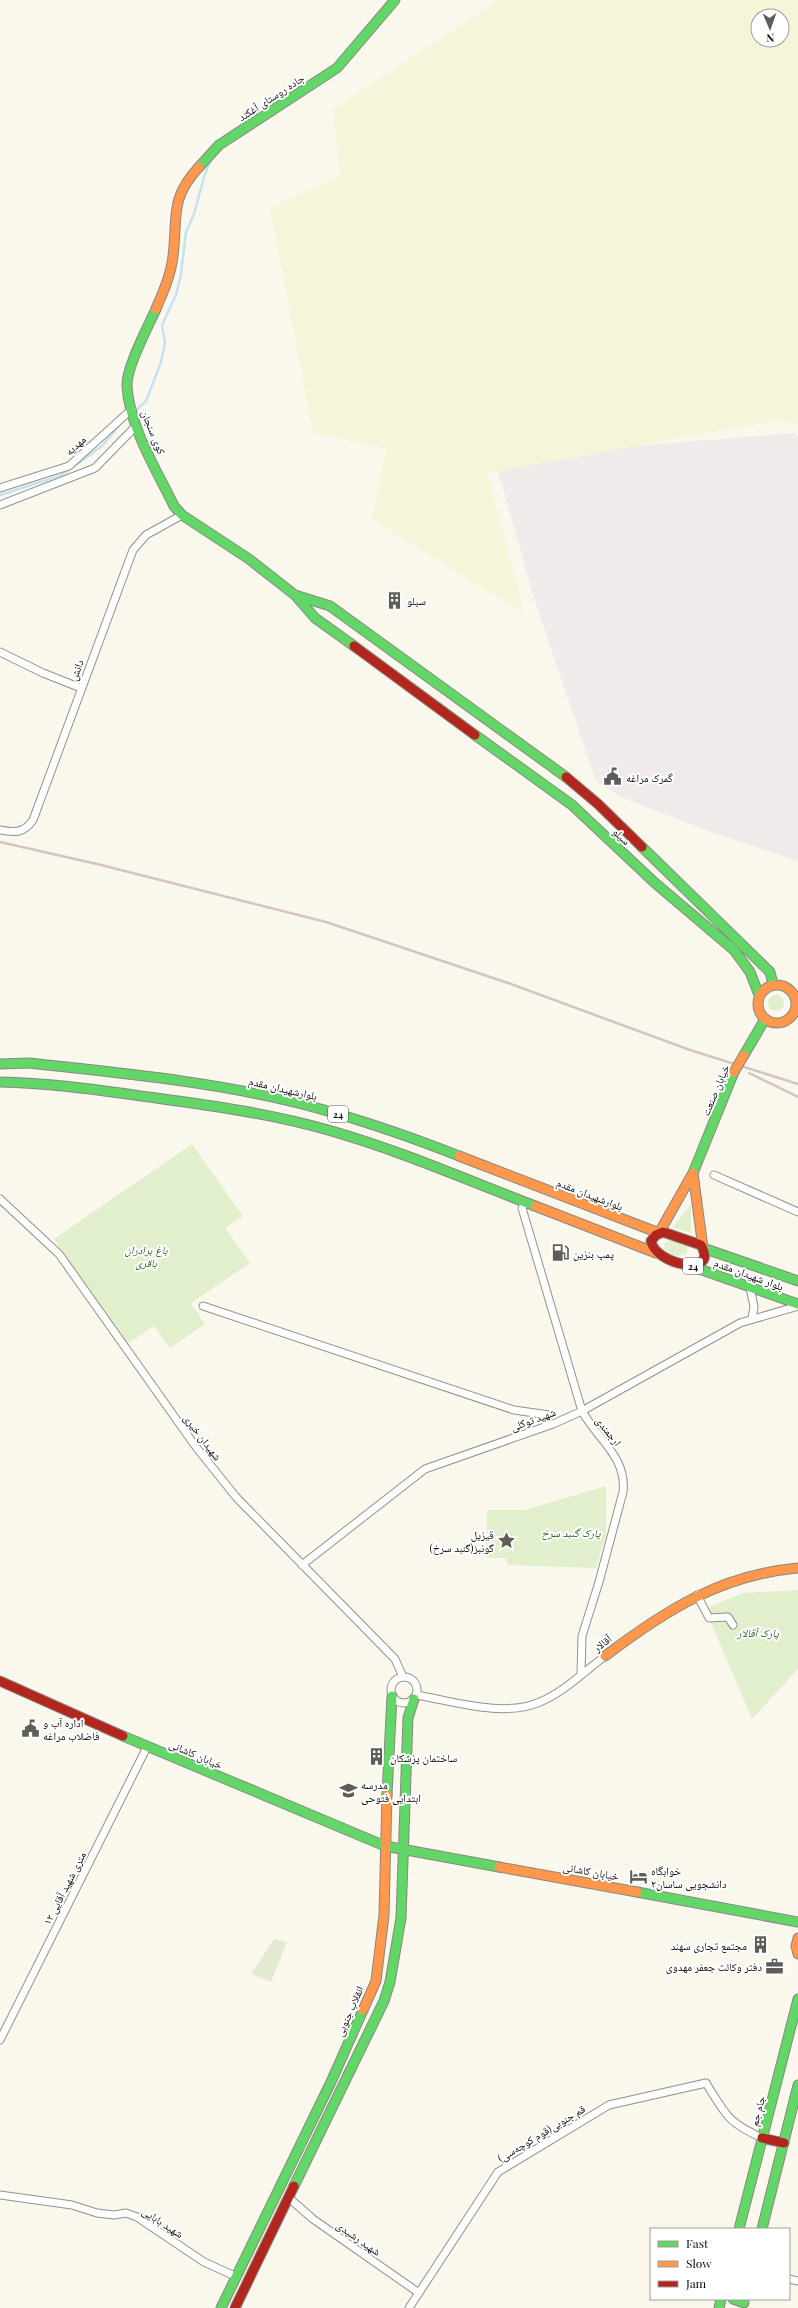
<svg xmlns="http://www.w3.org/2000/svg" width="798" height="2308" viewBox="0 0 798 2308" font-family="'Playfair Display','Noto Naskh Arabic',serif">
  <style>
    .industrial { fill: #f1eaeb }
    .farmland { fill: #f6f4d9; fill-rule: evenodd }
    .green { fill: #e1efcd }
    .cemetery { fill: #e4ead2 }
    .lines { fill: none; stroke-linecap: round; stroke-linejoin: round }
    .stream { stroke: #c5e2f3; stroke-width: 2.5 }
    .street-casing { stroke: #92918c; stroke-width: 9 }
    .fast-casing { stroke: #898883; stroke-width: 11 }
    .slow-casing { stroke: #898883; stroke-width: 11 }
    .jam-casing { stroke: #898883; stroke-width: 11 }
    .street { stroke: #fefefc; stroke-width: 7 }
    .fast { stroke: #63d668; stroke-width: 9 }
    .slow { stroke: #ff974d; stroke-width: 9 }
    .jam { stroke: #b3261e; stroke-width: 9 }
    .rail { stroke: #d5c4c2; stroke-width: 2.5 }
    .slow-bridge-casing { stroke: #898883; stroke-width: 11; stroke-linecap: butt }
    .slow-bridge { stroke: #ff974d; stroke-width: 9 }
    .labels { text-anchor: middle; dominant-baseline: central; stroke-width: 4; stroke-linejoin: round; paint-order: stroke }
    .shield { fill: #fff; stroke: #545454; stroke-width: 1 }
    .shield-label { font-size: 10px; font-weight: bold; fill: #0a0a0a }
    .street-label { font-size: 11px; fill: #0a0a0a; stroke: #fff }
    .poi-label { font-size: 11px; fill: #0a0a0a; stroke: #fff; text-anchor: start }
    .park-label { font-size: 11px; font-style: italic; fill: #28601d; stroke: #fff }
  </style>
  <rect width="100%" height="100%" fill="#faf8ed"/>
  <path class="industrial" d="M795 433 798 437V861L708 831 621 797 596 781 536 605 498 471 583 450Z"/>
  <path class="farmland" d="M499 0H798V424L781 420 488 473 524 614 371 519 387 449 313 433 270 208 340 176 333 109ZM758 16H782V40H758Z"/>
  <path class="green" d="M768 1003a8 8 0 1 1 16 0a8 8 0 1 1-16 0Z
    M192 1144 243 1216 225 1228 250 1263 191 1303 205 1324 170 1348 154 1326 127 1344 54 1239Z
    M691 1204V1233L673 1227Z
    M672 1240 687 1246V1252C681 1259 669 1255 664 1248L665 1243Z
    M606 1486V1535L596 1568 508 1565 506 1558H487V1510H525Z
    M798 1590V1669L752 1719 709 1618 700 1611 742 1593Z"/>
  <path class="cemetery" d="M274 1939 287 1942 271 1982 251 1974Z"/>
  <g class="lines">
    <path class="stream" d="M135 411 146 401 161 362 165 343 162 325 176 295 181 274 186 232 194 214 204 177 210 162
      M0 495 62 475 102 446 123 421"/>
    <defs>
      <path id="street" d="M0 488 69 466 132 409
        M0 505 95 468 136 426
        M0 652 43 673 81 688
        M0 830C15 833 24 833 33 820L133 550 146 535 182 515
        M714 1175 798 1212
        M0 1199 59 1254 196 1447 236 1497 395 1659 403 1677
        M525 1203 522 1208 582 1411C598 1440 627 1457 623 1492L599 1582 582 1636 581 1674
        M750 1287 754 1307 752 1318
        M203 1306 514 1410 549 1415
        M302 1565 425 1469 553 1424 582 1411 740 1323 798 1306
        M697 1595 709 1618 728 1617 733 1625
        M391 1690a13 13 0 1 1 26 0a13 13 0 1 1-26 0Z
        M416 1695C453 1701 504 1718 540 1702 564 1692 585 1671 605 1656
        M0 2040 147 1747
        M0 2195 72 2205 97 2213 114 2215 126 2213 137 2217 204 2262 237 2277
        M289 2198 313 2219 419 2293
        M789 2279 798 2281
        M409 2308 498 2172 609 2105 706 2083C726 2115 727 2122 762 2138"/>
      <path id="fast" d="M199 167 219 145 337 68 395 0
        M156 309C148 327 126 368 127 386 129 426 157 471 174 506L182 515 249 559 295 595 315 618 354 646
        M295 595 330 606 566 777
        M475 735 572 805 655 883 734 950 750 972 759 995
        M642 847 770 972 773 984
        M744 1055 765 1019
        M0 1064 29 1063C118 1073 210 1081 298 1103 353 1117 406 1135 459 1156
        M0 1082C53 1083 104 1091 156 1098 214 1106 272 1114 328 1130 399 1150 467 1180 535 1206
        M693 1173 734 1072
        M703 1248 798 1281
        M691 1266 798 1304
        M123 1736 385 1846 499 1867
        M387 1795 392 1696
        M637 1892 798 1922
        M294 2186 384 2001 390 1982 401 1918 408 1718 414 1699
        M739 2229 798 1999
        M762 2229 798 2085
        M733 2299 744 2303
        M221 2308 331 2082 363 2010
        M719 2308 721 2299"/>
      <path id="slow" d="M156 309C163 292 171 275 173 256 178 218 169 199 199 167
        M758 1004a19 19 0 1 1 38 0a19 19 0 1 1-38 0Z
        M459 1156 659 1233
        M535 1206 656 1253
        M659 1233 693 1173 703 1248
        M605 1656C666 1610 721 1575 798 1568
        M499 1867 637 1892
        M798 1938 796 1946 798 1954
        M363 2010 376 1981 384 1915 387 1795"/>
      <path id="jam" d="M354 646 475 735
        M566 777 598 804 642 847
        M663 1232 701 1245C720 1279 654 1264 651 1241L656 1235Z
        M0 1681 123 1736
        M762 2138 784 2143
        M235 2308 294 2186"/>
    </defs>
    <use href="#street" class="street-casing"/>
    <use href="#fast" class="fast-casing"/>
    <use href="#slow" class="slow-casing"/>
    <use href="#jam" class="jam-casing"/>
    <use href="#street" class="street"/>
    <use href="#fast" class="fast"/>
    <use href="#slow" class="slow"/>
    <use href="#jam" class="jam"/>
    <path class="rail" d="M0 842 97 864 326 922 508 983 690 1050 798 1084
      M749 1073 798 1097"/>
    <defs>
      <path id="slow-bridge" d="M734 1072 744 1055"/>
    </defs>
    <use href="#slow-bridge" class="slow-bridge-casing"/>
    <use href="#slow-bridge" class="slow-bridge"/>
  </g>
  <defs>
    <symbol id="building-bare" viewBox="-9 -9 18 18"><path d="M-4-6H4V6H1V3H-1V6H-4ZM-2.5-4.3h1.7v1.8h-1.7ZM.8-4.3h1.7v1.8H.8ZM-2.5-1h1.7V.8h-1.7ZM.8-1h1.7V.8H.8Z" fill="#5e5d59" stroke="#fff" stroke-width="2.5" paint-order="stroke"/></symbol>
    <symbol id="civic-bare" viewBox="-9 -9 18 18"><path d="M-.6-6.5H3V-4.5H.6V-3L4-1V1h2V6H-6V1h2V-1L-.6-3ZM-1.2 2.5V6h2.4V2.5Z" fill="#5e5d59" stroke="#fff" stroke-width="2.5" paint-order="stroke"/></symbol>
    <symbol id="fuel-bare" viewBox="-9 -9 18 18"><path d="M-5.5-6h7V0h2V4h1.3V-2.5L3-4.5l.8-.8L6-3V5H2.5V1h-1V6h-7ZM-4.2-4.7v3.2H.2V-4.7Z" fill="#5e5d59" stroke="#fff" stroke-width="2.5" paint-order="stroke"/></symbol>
    <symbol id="sight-bare" viewBox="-9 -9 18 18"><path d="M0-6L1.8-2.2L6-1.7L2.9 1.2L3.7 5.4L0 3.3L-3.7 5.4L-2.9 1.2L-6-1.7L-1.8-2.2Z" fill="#5e5d59" stroke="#fff" stroke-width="2.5" paint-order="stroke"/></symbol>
    <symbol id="school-bare" viewBox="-9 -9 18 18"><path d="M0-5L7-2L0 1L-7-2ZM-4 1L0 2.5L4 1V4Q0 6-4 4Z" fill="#5e5d59" stroke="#fff" stroke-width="2.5" paint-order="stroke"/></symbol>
    <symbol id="hotel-bare" viewBox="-9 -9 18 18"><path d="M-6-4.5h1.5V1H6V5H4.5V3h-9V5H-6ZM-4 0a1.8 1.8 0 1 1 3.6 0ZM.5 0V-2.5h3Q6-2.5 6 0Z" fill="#5e5d59" stroke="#fff" stroke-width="2.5" paint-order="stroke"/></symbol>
    <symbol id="office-bare" viewBox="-9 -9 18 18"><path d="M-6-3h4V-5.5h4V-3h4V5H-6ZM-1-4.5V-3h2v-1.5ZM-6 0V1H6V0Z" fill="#5e5d59" stroke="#fff" stroke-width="2.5" paint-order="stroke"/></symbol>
  </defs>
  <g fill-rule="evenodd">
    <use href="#building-bare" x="382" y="588" width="25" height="25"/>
    <use href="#civic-bare" x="600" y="764" width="25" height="25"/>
    <use href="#fuel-bare" x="548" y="1240" width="25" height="25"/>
    <use href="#sight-bare" x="494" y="1528" width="25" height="25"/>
    <use href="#civic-bare" x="18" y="1716" width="25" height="25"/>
    <use href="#building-bare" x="364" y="1744" width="25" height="25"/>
    <use href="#school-bare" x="336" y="1778" width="25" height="25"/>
    <use href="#hotel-bare" x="626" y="1864" width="25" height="25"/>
    <use href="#building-bare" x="748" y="1932" width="25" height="25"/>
    <use href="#office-bare" x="762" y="1954" width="25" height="25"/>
  </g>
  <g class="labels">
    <g class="shield">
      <rect x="328" y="1106" width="20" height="16" rx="3"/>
      <rect x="683" y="1258" width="20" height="16" rx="3"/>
    </g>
    <g class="shield-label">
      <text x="338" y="1114">24</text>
      <text x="693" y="1266">24</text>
    </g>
    <g class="street-label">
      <text transform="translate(271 97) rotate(-33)">جاده روستای آغکند</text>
      <text transform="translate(154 432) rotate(68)">کوی سنجان</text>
      <text transform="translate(75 445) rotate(-42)">مهدیه</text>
      <text transform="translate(76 670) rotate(-70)">دانش</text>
      <text transform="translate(622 836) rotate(44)">سیلو</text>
      <text transform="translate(283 1088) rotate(13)">بلوارشهیدان مقدم</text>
      <text transform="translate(715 1090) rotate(-67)">خیابان صنعت</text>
      <text transform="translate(590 1194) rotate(21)">بلوارشهیدان مقدم</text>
      <text transform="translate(749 1274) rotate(20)">بلوار شهیدان مقدم</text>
      <text transform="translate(533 1419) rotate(-20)">شهید توکلی</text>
      <text transform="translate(609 1431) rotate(52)">ارجمندی</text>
      <text transform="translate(203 1437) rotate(53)">شهیدان خیری</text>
      <text transform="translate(602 1643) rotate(-38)">آقالار</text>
      <text transform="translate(196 1754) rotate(23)">خیابان کاشانی</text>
      <text transform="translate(591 1871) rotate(10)">خیابان کاشانی</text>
      <text transform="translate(64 1888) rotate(-63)">۱۲ متری شهید آقایی</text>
      <text transform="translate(349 2011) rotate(-66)">انقلاب جنوبی</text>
      <text transform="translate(757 2111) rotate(-76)">جام جم</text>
      <text transform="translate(541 2133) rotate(-31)">قم جنوبی(قوم کوچه‌سی)</text>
      <text transform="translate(163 2222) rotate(33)">شهید بابایی</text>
      <text transform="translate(359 2238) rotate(35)">شهید رشیدی</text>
    </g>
    <g class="poi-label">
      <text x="407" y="600">سیلو</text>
      <text x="626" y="777">گمرک مراغه</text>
      <text x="573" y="1253">پمپ بنزین</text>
      <text x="494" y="1534" text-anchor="end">قیزیل<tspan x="494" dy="13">گونبز(گنبد سرخ)</tspan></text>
      <text x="43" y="1722">اداره آب و<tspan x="43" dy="13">فاضلاب مراغه</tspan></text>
      <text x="390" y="1757">ساختمان پزشکان</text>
      <text x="361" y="1784">مدرسه<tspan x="361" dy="13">ابتدایی فتوحی</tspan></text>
      <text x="651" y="1870">خوابگاه<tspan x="651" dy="13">دانشجویی ساسان۲</tspan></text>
      <text x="747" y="1945" text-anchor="end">مجتمع تجاری سهند</text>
      <text x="762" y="1966" text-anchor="end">دفتر وکالت جعفر مهدوی</text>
    </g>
    <g class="park-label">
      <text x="146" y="1249">باغ برادران<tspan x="146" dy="13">باقری</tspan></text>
      <text x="571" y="1532">پارک گنبد سرخ</text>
      <text x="758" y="1632">پارک آقالار</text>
    </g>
  </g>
  <rect x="650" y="2228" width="140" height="72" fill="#ffffff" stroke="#9d9d9d"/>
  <rect x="658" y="2241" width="20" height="6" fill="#63d668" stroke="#9d9d9d"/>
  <text x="686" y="2248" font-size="12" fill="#0a0a0a">Fast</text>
  <rect x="658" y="2261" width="20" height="6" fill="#ff974d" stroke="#9d9d9d"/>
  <text x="686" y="2268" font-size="12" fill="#0a0a0a">Slow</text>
  <rect x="658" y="2281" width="20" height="6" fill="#b3261e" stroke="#9d9d9d"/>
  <text x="686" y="2288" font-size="12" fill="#0a0a0a">Jam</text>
  <g transform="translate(770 28) rotate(178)"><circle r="19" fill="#ffffff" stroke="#9d9d9d"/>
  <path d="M0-3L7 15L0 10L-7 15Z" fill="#5e5d59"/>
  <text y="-6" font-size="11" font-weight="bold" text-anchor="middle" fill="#0a0a0a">N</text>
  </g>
</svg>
